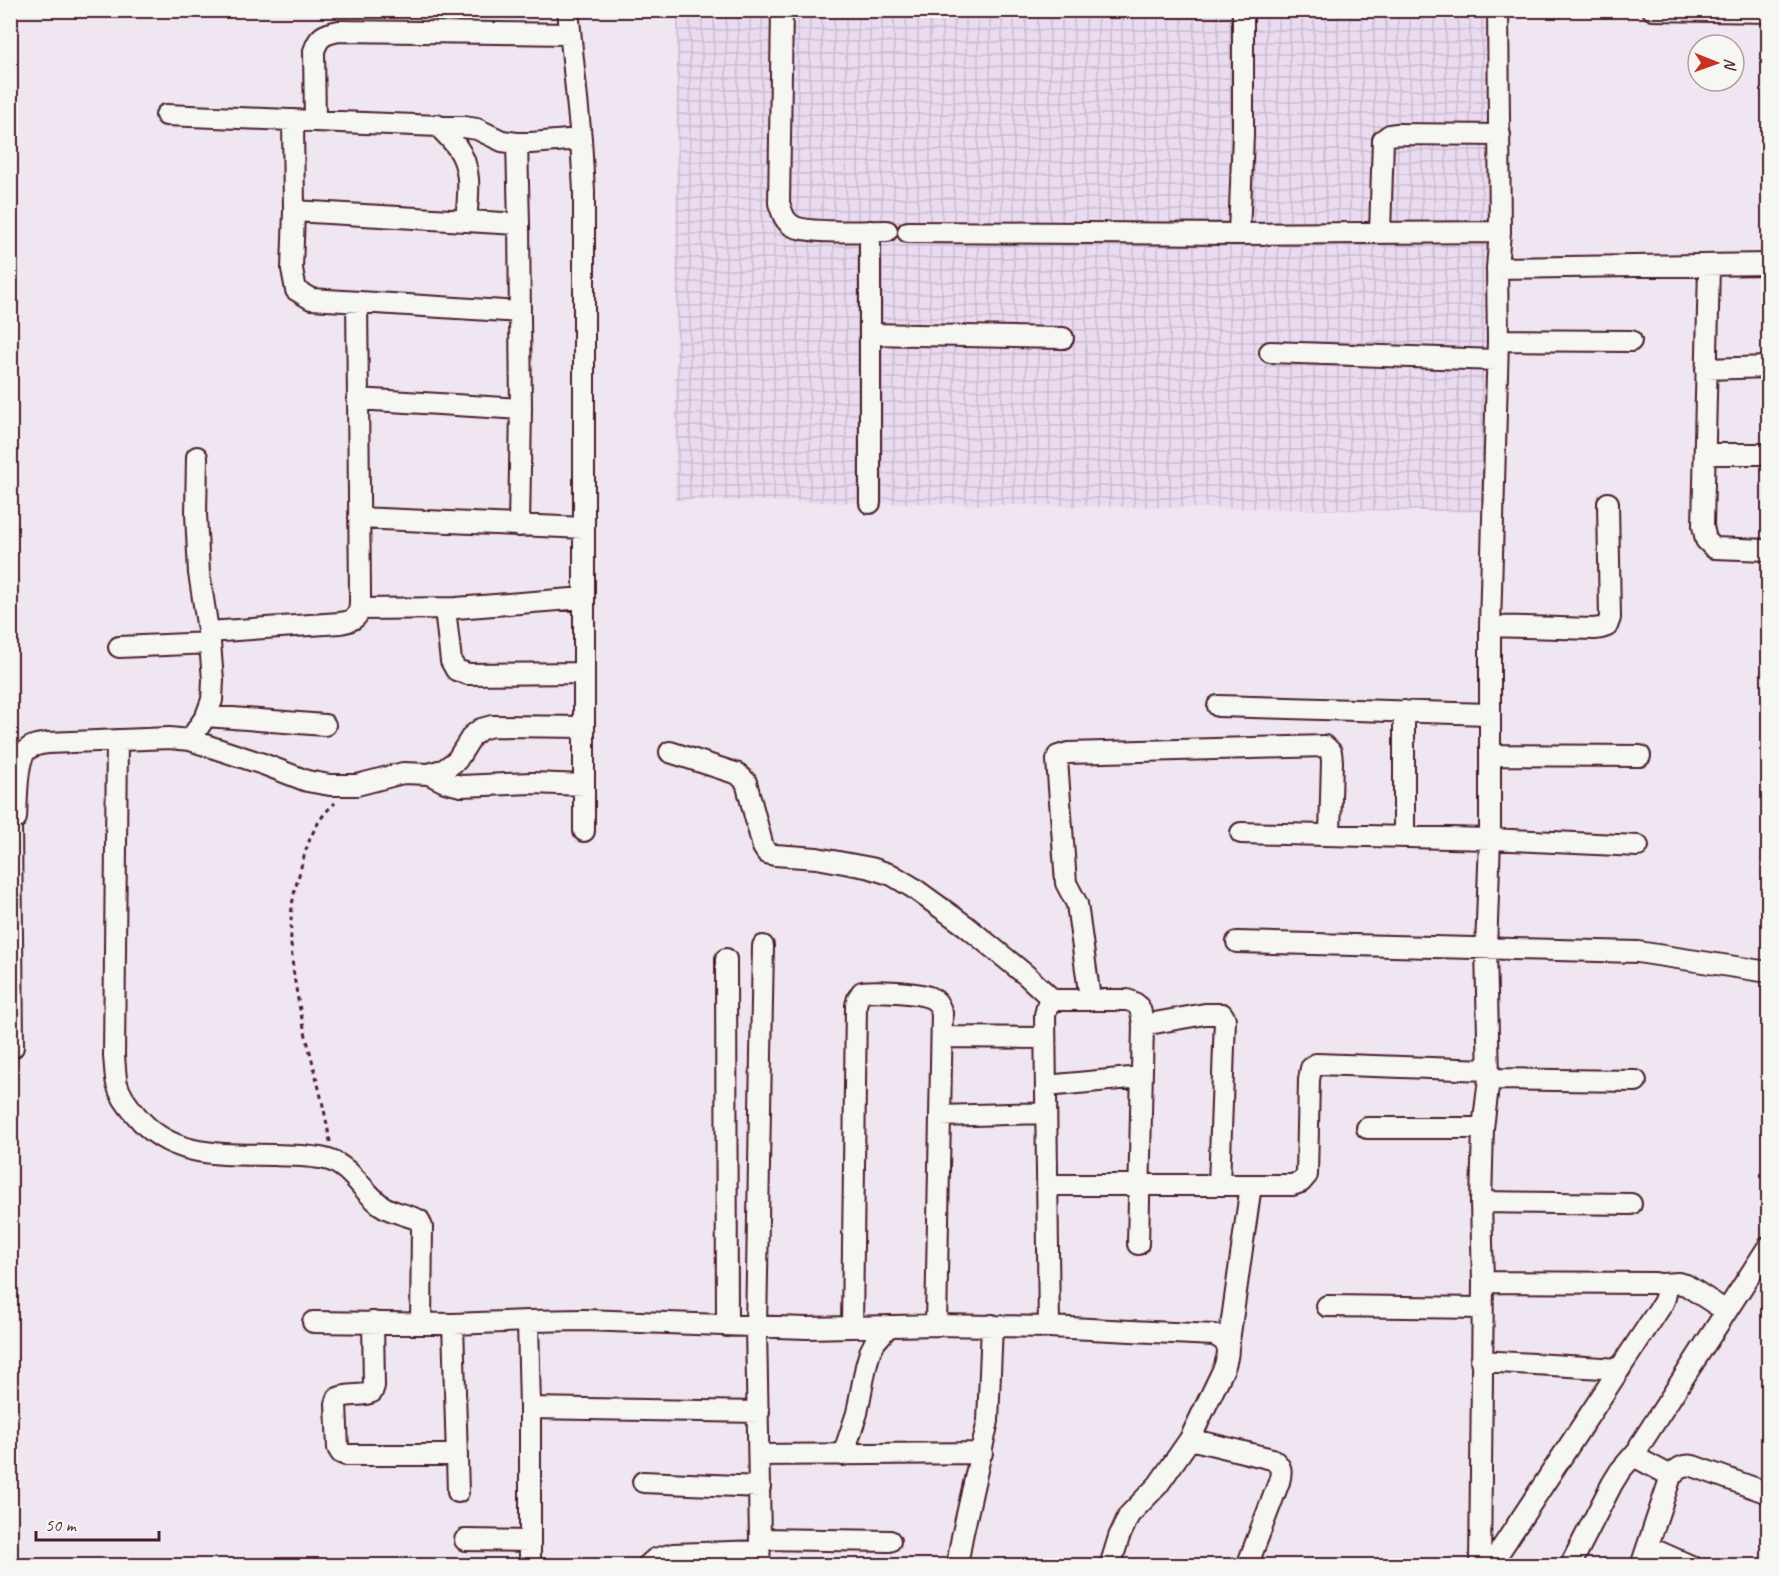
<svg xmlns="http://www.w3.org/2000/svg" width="1779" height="1576" viewBox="0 0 1779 1576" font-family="Caveat,sans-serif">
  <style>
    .industrial { fill: url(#industrial-grid) }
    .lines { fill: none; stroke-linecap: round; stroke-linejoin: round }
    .minor-casing { stroke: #4a1f2b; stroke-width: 24 }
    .path { stroke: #4a1f2b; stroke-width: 3; stroke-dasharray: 4.5 4.5; stroke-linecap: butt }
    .minor { stroke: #f6f6f2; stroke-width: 20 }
  </style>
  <defs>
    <pattern id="industrial-grid" width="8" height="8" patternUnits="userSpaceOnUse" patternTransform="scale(1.5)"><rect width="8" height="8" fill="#eadbf0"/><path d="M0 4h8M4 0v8" fill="none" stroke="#cabcce"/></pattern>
  </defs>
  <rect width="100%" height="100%" fill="#efe6f1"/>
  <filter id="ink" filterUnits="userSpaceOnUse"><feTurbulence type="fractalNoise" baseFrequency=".0167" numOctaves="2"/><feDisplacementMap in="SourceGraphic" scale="12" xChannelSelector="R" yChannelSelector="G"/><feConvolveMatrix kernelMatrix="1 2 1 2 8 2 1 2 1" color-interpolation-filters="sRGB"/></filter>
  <g filter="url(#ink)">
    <path class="industrial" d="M677 11H1491L1490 512 675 500Z"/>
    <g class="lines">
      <defs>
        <path id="minor" d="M568 10 581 139 584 191V831
          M782 10 779 203C782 212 784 221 793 226 807 234 868 231 887 231
          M1653 10 1768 12
          M166 115 464 127 477 129 502 141 517 143H531L581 139
          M293 120 294 211 292 269 296 290 311 299 520 312
          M315 121 314 51C319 36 324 34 339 31L570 34
          M437 125C444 132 451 139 457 147 473 169 468 196 466 221
          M294 211 519 224
          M870 231V503
          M908 232 1239 234 1500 232
          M1380 233 1383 140 1390 135 1397 134 1500 135
          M1239 234 1243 134V10
          M1709 266 1703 526 1706 540 1714 548 1768 550
          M1497 268 1768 264
          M870 334 1063 338
          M1498 340 1631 341
          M1270 352 1496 360
          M1706 369 1768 367
          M357 399 521 409 519 224 517 143
          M1705 454H1768
          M359 518 584 528
          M519 526 521 409
          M360 609 456 608 584 598
          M445 609 451 661 456 670 468 674 584 673
          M1490 626 1594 629 1601 628 1607 626 1610 618 1608 503
          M208 632 340 623C362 620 360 610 360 591L357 302
          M119 647 210 643
          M1218 706 1489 714
          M1404 711V837
          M206 716 325 725
          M117 740 114 1056C115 1065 115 1075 117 1084 120 1095 128 1106 136 1115 171 1159 223 1154 275 1155 293 1156 312 1155 329 1160 351 1167 363 1192 381 1205 392 1213 406 1214 419 1220L422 1227 421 1323
          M190 740 206 716 212 700 213 680 210 643 199 573 196 514 197 457
          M670 752 738 774 746 782 763 847 767 853 775 855 817 858 871 868 892 875 912 887 966 926 1026 975 1053 1000
          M1490 755 1640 756
          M429 774 445 782 461 786 532 783 584 785
          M10 824 16 818C17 803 16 762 26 751 31 745 40 744 48 743L169 738 190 740 263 764 307 781 330 785H357L403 773 429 774 445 769 457 760 472 736 481 729 492 726 584 727
          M11 824 13 1047
          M1241 833 1490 839 1638 846
          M1237 942 1638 952 1768 972
          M726 959 727 1326
          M1090 999 1077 904 1066 883 1057 760 1058 756 1068 753 1325 746 1331 752 1332 761 1330 834
          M1143 1025 1205 1014H1222L1225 1019 1219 1185
          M942 1037 1045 1038
          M1489 1079 1636 1081
          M1046 1086 1141 1077
          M940 1116 1046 1113
          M1367 1128H1483
          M1047 1185H1292L1301 1182 1307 1175 1309 1080 1311 1068 1316 1064 1488 1070
          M1481 1202 1631 1204
          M1483 1282 1654 1283C1669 1285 1668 1291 1663 1303L1490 1566
          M1662 1284 1678 1283 1686 1285 1726 1311
          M1327 1306 1482 1308
          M313 1322 453 1324 528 1321
          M373 1322 374 1386 372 1392C362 1397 349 1393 338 1398L336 1404 338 1448 341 1453 346 1455H457
          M453 1324 458 1492
          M852 1327 856 1005 858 998 862 992C875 990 919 992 931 998 938 1001 939 1006 942 1013L936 1325
          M1049 1327 1214 1335C1231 1343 1230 1351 1224 1368L1190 1439 1158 1485 1129 1515 1119 1537 1110 1566
          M1228 1348 1251 1185
          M1481 1361 1620 1369
          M530 1408 759 1412
          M1190 1439 1272 1459C1282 1466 1282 1471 1279 1482L1247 1566
          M759 1455 982 1453
          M843 1455 857 1413 866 1366 870 1352 875 1342 889 1326
          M1671 1476C1678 1468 1683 1464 1693 1466L1768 1493
          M643 1482 760 1487
          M760 1539 890 1541
          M465 1540 529 1541
          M1648 1547 1691 1566
          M530 1566V1408L528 1321 584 1320 807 1328 936 1325 1049 1327 1045 1015 1048 1003 1053 1000H1127C1142 1004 1141 1011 1143 1025L1138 1244
          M647 1566 655 1559 673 1554 759 1551
          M759 1566 760 1539 756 1328 763 946
          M957 1566 962 1537 988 1421 992 1325
          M1480 1566 1483 1282 1481 1202 1483 1128 1489 1079 1486 949 1490 839V626L1498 340 1497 268 1500 232 1498 10
          M1570 1566 1612 1484 1620 1471 1638 1450
          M1641 1566 1671 1476 1641 1460 1637 1455 1640 1445 1768 1247"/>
      </defs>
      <use href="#minor" class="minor-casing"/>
      <path class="path" d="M330 1142C318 1064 284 987 292 907 293 895 297 883 300 871 306 846 315 820 335 803"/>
      <use href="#minor" class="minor"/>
    </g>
  </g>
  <rect width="1779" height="1576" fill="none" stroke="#f6f6f2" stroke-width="36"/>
  <rect x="18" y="18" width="1743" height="1540" fill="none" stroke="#4a1f2b" stroke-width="2" filter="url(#ink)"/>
  <g transform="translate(1716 63) rotate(91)"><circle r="28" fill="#f6f6f2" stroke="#b1a0a2" stroke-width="1.5"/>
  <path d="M0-4.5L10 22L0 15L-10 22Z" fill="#c8321e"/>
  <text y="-9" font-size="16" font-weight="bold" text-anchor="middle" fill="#4a1f2b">N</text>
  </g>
  <path d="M36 1531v9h123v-9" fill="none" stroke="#4a1f2b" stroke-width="3"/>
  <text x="45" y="1531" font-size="18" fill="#4a1f2b" stroke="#f6f6f2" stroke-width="4.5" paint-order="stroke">50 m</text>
</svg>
